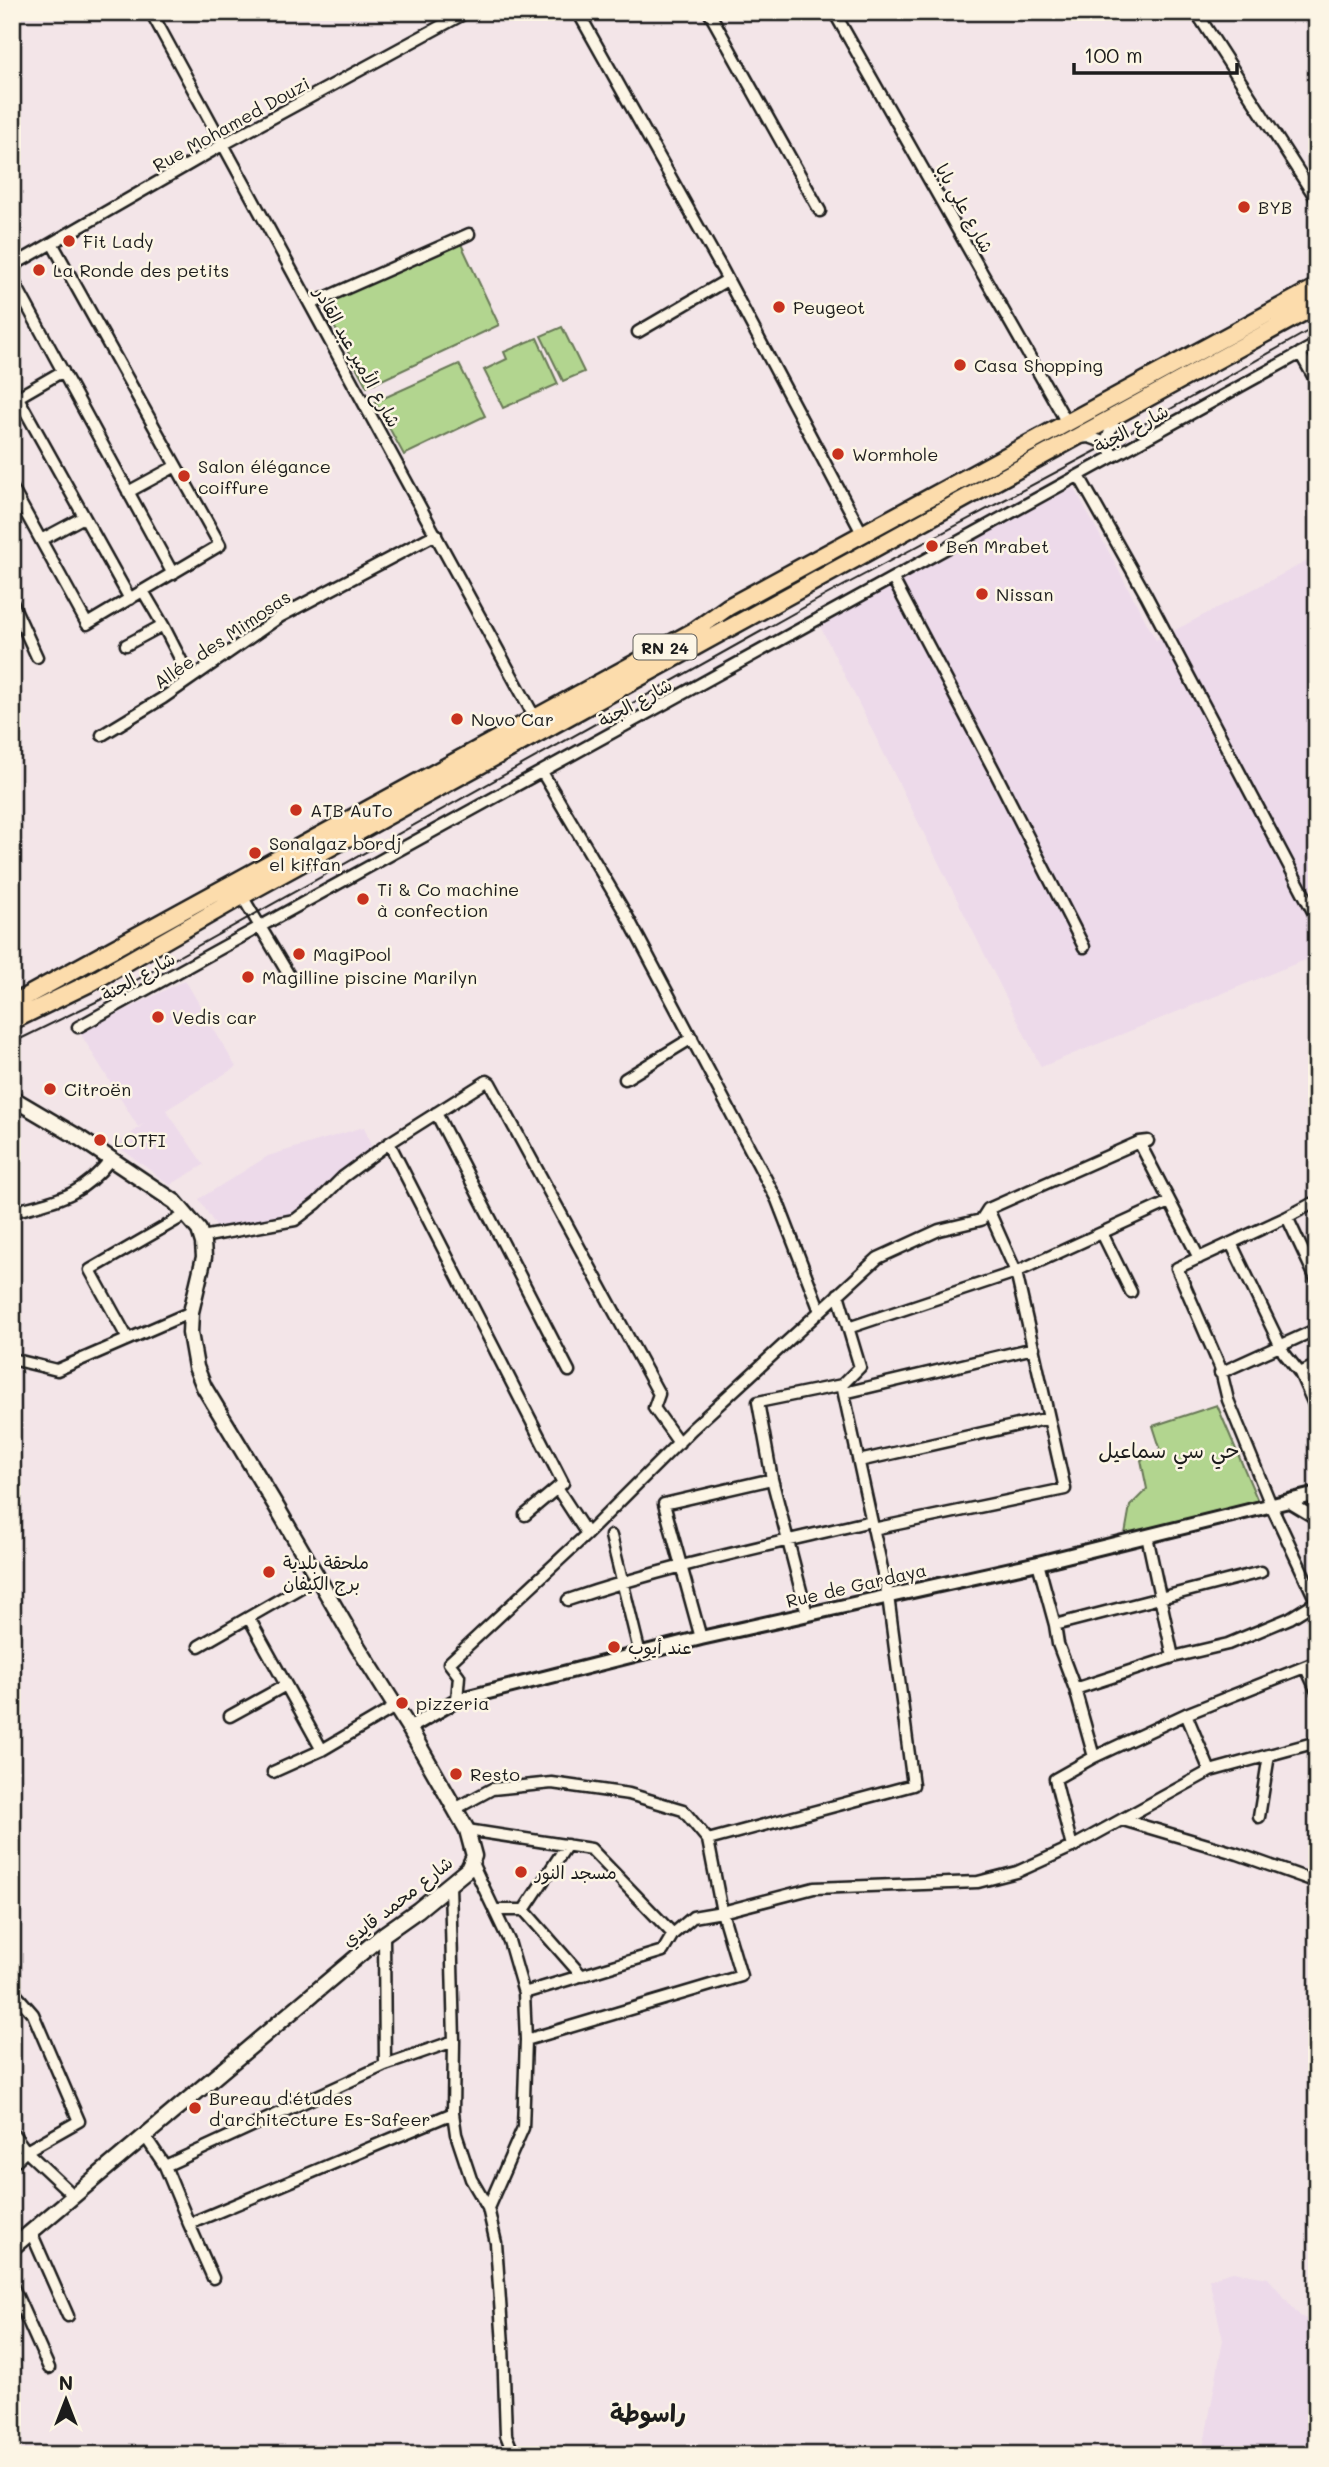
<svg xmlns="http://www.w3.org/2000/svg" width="1329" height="2467" viewBox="0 0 1329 2467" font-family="Mali,'Playpen Sans Arabic',sans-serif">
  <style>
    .built { fill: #eddaea }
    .green { fill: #b2d58f; stroke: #677856; stroke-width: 2 }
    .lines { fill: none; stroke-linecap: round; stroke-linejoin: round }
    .minor-casing { stroke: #1c1c1c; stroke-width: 15 }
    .tertiary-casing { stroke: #1c1c1c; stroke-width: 18 }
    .secondary-casing { stroke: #1c1c1c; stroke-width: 19 }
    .primary-casing { stroke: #1c1c1c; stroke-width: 21 }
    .minor { stroke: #fcf5e5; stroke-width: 10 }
    .tertiary { stroke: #fcf5e5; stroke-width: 12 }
    .secondary { stroke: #fcf5e5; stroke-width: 14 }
    .primary { stroke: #fcdcac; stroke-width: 16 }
    .tram { stroke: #1c1c1c; stroke-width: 2 }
    .poi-dot { fill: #c8321e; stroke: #fcf5e5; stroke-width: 2.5 }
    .labels { text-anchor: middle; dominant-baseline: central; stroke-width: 5; stroke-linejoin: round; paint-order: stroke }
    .shield { fill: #fcf5e5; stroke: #5f5d58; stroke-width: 2 }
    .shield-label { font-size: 16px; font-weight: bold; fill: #1c1c1c }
    .street-label { font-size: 18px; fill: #1c1c1c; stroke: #fcf5e5 }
    .poi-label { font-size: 18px; fill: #1c1c1c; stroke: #fcf5e5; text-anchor: start }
    .quarter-label { font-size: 21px; fill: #1c1c1c; stroke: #fcf5e5 }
    .district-label { font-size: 24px; font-weight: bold; fill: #1c1c1c; stroke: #fcf5e5 }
  </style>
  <rect width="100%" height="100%" fill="#f3e5e8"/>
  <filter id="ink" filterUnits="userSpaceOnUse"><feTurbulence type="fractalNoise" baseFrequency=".0143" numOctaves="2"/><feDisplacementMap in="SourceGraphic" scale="14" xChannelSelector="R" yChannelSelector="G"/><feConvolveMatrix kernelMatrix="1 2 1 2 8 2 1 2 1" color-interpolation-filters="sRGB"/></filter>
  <g filter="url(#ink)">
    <path class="built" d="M1074 487 1156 640 1317 556V955L1041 1067 818 622Z
      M185 980 236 1067 166 1110 204 1165 170 1185 116 1145 144 1124 138 1127 80 1033Z
      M364 1127 371 1145 368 1156 333 1177 313 1202 286 1219 216 1226 199 1199 268 1156Z
      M1233 2272 1268 2278 1300 2316 1317 2324V2455H1202L1223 2340 1209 2279Z"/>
    <path class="green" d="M461 244 499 325 367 387 322 304Z
      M562 327 584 372 563 381 541 336Z
      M537 338 558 384 503 408 484 370 507 359 504 352Z
      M459 364 485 416 404 455 375 402Z
      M1217 1405 1258 1501 1125 1534 1130 1506 1147 1489 1141 1460 1162 1454 1153 1426Z"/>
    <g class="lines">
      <defs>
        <path id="minor" d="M151 12 535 718
          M578 12 722 269 862 533
          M709 12 820 211
          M834 12 1066 421
          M1196 12 1317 200
          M12 266 224 144 467 12
          M12 278 173 574
          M311 304 469 234
          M638 332 727 280
          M1300 353 1317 383
          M12 387 130 599
          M18 397 63 371
          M1078 438 1089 437 1106 443 1113 455
          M1106 443 1115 417
          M1079 476 1146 595 1317 919
          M12 488 87 624 220 545 52 243
          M128 492 176 466
          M41 540 84 517
          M893 579 994 770 1084 947
          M143 591 163 625 190 678
          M12 602 37 657
          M126 645 163 625
          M102 735 163 698 281 616 436 534
          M542 772 627 916 777 1200 820 1311
          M242 896 290 977
          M78 1027 1317 344
          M625 1079 692 1038
          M436 1113 569 1371
          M1139 1142 1199 1258
          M389 1143 563 1483 525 1515
          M1317 1201 1287 1217 1177 1268 1220 1367 1228 1400 1271 1505 1317 1603
          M12 1212C56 1200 80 1198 110 1160
          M1287 1217 1317 1281
          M1102 1233 1131 1292
          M202 1237 295 1220 317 1203 343 1177 389 1143 487 1081 490 1083 659 1394 654 1408 679 1443
          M1231 1243 1284 1353 1300 1373 1317 1411
          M848 1328 1016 1272 1169 1202
          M128 1339 90 1270 187 1214
          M12 1359 57 1370 191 1312
          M1220 1373 1317 1329
          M1300 1373 1317 1365
          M844 1393 1034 1348
          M859 1461 1049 1418
          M557 1488 587 1534
          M1287 1501 1317 1519
          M873 1529 1065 1489 1016 1272 988 1209 1139 1142 1148 1141
          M611 1536 640 1654
          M1147 1536 1173 1657
          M1038 1563 1055 1625 1058 1644 1075 1689 1094 1757
          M568 1600C667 1566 770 1545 871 1521
          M807 1614 772 1479 758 1402 842 1385 860 1367 838 1294
          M249 1618 322 1750 395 1707
          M1055 1625 1261 1572
          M701 1638 664 1504 772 1479
          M199 1646 317 1578
          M1306 1668 1317 1692
          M1075 1689 1173 1657 1228 1644 1290 1618 1316 1602
          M457 1700 459 1676 449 1663 587 1534 692 1429 878 1258 939 1230 981 1220 988 1209
          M1186 1714 1210 1771
          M230 1716 286 1685
          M273 1772 322 1750
          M455 1809 492 1789 552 1783 629 1794 683 1810 708 1840 722 1912 741 1976 526 2040
          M1259 1817 1269 1755
          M1123 1820 1238 1854 1317 1882
          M467 1830 591 1849 673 1934
          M708 1840 913 1785 888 1596 842 1385
          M1072 1847 1055 1779 1094 1757 1186 1714 1317 1662
          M472 1863 509 1941 524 1993 526 2040 523 2128 488 2208
          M450 1884 454 2041 453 2113 456 2134 471 2179 488 2208 496 2243 503 2345 506 2435 514 2455
          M496 1910H524L582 1976
          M524 1910 567 1845
          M384 1934 385 2065
          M12 1990 33 2014 79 2121 26 2151 12 2132
          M524 1993 663 1951 673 1934 693 1917 722 1912 814 1888 978 1882 1017 1872 1072 1847 1210 1771 1317 1742
          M145 2136 165 2166 189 2224 453 2113
          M12 2164 26 2151 74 2196
          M165 2166 385 2065 454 2041
          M189 2224 213 2278
          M31 2232 68 2316
          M12 2285 49 2368"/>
        <path id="tertiary" d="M409 1728 457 1700 701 1638 1038 1563 1317 1494"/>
        <path id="secondary" d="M12 1098 78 1137 175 1202 199 1230 203 1243 204 1257 191 1312 190 1333 196 1367 204 1387 276 1506 358 1647 409 1728 467 1830 474 1856 468 1869 418 1910 384 1934 12 2248"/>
        <path id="primary" d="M12 1004 694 631 728 607 1317 287
          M12 1021 92 982 242 896 1317 305"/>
      </defs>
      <use href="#minor" class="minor-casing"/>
      <use href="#tertiary" class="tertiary-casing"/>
      <use href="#secondary" class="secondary-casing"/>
      <use href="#primary" class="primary-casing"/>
      <use href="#minor" class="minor"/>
      <use href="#tertiary" class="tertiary"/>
      <use href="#secondary" class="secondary"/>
      <use href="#primary" class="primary"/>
      <path class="tram" d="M12 1043 106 997 828 594 1107 445 1317 326"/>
    </g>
  </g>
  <g class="poi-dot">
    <circle cx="1244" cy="207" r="7"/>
    <circle cx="69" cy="241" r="7"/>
    <circle cx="39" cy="270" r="7"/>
    <circle cx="779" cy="307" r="7"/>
    <circle cx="960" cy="365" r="7"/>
    <circle cx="838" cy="454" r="7"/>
    <circle cx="184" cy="476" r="7"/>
    <circle cx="932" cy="546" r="7"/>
    <circle cx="982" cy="594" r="7"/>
    <circle cx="457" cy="719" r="7"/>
    <circle cx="296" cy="810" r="7"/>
    <circle cx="255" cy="853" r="7"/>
    <circle cx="363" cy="899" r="7"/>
    <circle cx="299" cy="954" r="7"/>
    <circle cx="248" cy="977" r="7"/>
    <circle cx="158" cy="1017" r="7"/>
    <circle cx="50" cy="1089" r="7"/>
    <circle cx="100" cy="1140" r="7"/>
    <circle cx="269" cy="1572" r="7"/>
    <circle cx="614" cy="1647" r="7"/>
    <circle cx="402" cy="1703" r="7"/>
    <circle cx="456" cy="1774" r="7"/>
    <circle cx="521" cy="1872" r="7"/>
    <circle cx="195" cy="2108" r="7"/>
  </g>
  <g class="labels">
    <rect class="shield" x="633.5" y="634.5" width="63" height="25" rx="5"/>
    <g class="shield-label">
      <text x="665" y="647">RN 24</text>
    </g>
    <g class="street-label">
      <text transform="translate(231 124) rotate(-29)">Rue Mohamed Douzi</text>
      <text transform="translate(965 208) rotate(61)">شارع علي بابا</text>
      <text transform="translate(358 357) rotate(61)">شارع الأمير عبد القادر</text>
      <text transform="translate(1131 428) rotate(-28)">شارع الجنة</text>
      <text transform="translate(222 639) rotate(-34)">Allée des Mimosas</text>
      <text transform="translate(635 702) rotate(-29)">شارع الجنة</text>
      <text transform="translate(138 976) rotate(-29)">شارع الجنة</text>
      <text transform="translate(856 1585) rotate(-13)">Rue de Gardaya</text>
      <text transform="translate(397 1901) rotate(-38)">شارع محمد قايدي</text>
    </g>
    <g class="poi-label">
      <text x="1258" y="207">BYB</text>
      <text x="83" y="241">Fit Lady</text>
      <text x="53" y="270">La Ronde des petits</text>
      <text x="793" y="307">Peugeot</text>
      <text x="974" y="365">Casa Shopping</text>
      <text x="852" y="454">Wormhole</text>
      <text x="198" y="466">Salon élégance<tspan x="198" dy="21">coiffure</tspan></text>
      <text x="946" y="546">Ben Mrabet</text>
      <text x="996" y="594">Nissan</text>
      <text x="471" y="719">Novo Car</text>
      <text x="310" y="810">ATB AuTo</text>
      <text x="269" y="843">Sonalgaz bordj<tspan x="269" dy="21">el kiffan</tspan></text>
      <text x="377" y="889">Ti &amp; Co machine<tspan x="377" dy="21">à confection</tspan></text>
      <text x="313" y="954">MagiPool</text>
      <text x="262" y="977">Magilline piscine Marilyn</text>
      <text x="172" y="1017">Vedis car</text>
      <text x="64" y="1089">Citroën</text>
      <text x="114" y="1140">LOTFI</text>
      <text x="283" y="1562">ملحقة بلدية<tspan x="283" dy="21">برج الكيفان</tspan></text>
      <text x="628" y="1647">عند أيوب</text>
      <text x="416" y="1703">pizzeria</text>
      <text x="470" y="1774">Resto</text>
      <text x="535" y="1872">مسجد النور</text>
      <text x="209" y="2098">Bureau d'études<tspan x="209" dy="21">d'architecture Es-Safeer</tspan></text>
    </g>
    <g class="quarter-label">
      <text x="1169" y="1449">حي سي سماعيل</text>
    </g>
    <g class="district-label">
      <text x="648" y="2412">راسوطة</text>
    </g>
  </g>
  <rect width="1329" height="2467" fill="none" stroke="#fcf5e5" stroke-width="42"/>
  <rect x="21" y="21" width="1287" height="2425" fill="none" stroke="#1c1c1c" stroke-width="2.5" filter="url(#ink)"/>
  <g transform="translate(66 2400)" stroke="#fcf5e5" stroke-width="5" paint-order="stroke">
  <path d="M0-5L12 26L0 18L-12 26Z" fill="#1c1c1c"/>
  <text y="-10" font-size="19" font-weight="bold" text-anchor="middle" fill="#1c1c1c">N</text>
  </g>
  <path d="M1074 63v10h163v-10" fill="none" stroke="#1c1c1c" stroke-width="3.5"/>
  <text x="1084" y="63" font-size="21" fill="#1c1c1c" stroke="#fcf5e5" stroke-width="5" paint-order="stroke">100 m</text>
</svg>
